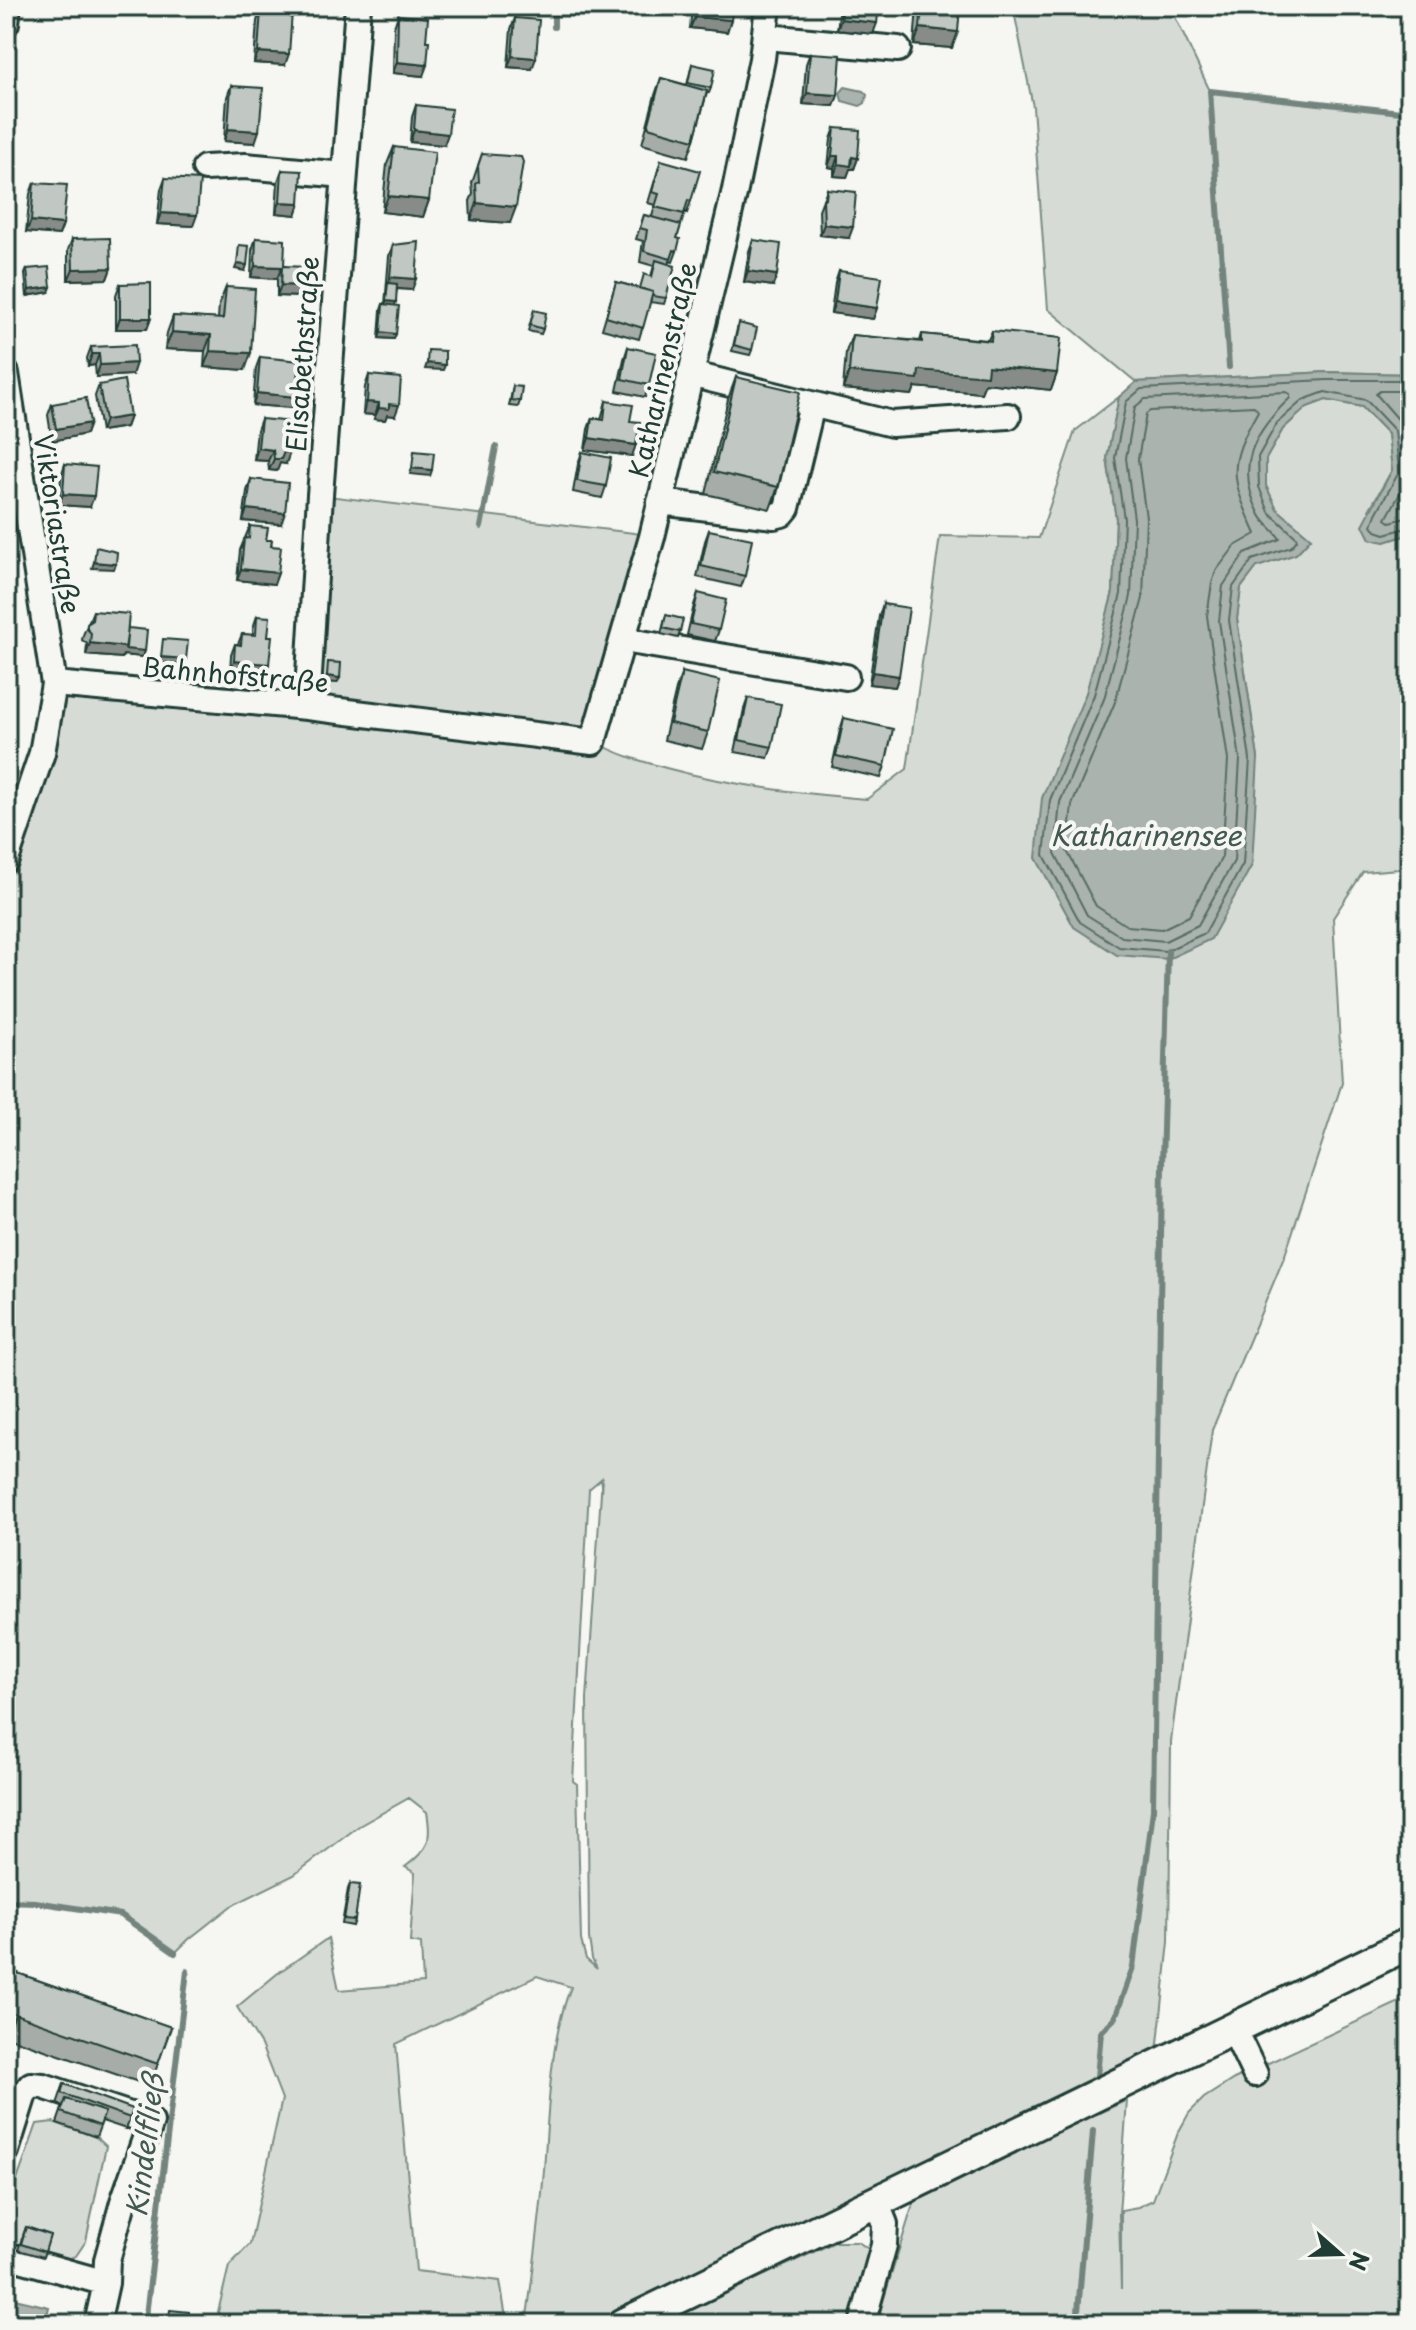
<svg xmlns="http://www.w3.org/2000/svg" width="1416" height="2330" viewBox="0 0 1416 2330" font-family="'Playpen Sans',sans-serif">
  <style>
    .green { fill: #d6dbd6; stroke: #7a8c85; stroke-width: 2; fill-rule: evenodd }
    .water { fill: #aab3ae; stroke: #72847d; stroke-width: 2 }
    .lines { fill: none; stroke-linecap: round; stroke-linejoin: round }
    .shore { stroke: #576c65; stroke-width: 2 }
    .stream { stroke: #72847d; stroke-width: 6 }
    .minor-casing { stroke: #1f3d34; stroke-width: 30 }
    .major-casing { stroke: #1f3d34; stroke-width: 36 }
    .minor { stroke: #f6f6f2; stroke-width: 24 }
    .major { stroke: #f6f6f2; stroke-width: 30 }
    .wall { fill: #a6aca8; stroke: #1f3d34; stroke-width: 2 }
    .shaded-wall { fill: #878c88; stroke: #1f3d34; stroke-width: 2 }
    .building { fill: #c1c8c3; stroke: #1f3d34; stroke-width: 2 }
    .labels { text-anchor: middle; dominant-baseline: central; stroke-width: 8; stroke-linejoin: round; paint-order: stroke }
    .street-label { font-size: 26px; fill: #1f3d34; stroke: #f6f6f2 }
    .water-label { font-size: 28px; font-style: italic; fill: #425a52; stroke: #f6f6f2 }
  </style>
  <rect width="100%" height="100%" fill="#f6f6f2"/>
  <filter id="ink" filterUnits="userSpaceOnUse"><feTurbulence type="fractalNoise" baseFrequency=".0125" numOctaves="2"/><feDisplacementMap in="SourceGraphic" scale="16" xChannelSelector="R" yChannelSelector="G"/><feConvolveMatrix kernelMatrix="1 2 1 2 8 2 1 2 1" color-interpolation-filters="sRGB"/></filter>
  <g filter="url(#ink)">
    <path class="green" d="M1013 6H1170L1210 91 1410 113V374L1327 372 1136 382 1048 309 1033 107Z
      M1119 397 1107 458 1116 519 1113 592 1087 693 1258 758 1237 619 1241 588 1257 567 1296 554 1311 538 1277 509 1266 486V459L1283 429 1307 407 1326 400 1362 407 1388 434 1392 470 1369 510 1385 542 1410 534V868L1363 872 1333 918 1342 1083 1285 1255 1212 1430 1171 1741 1169 1942 1157 2052 848 2210 602 2324H526C533 2273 540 2222 544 2170 548 2116 550 2036 571 1987L537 1976 396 2044 416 2271 500 2281 507 2324H224L218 2312 229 2266 250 2244 282 2099 261 2045 237 2007 278 1973 328 1938 339 1990 423 1983 421 1944 410 1942 415 1873 405 1867C429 1849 432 1841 427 1812L409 1798 359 1826 294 1875 231 1906 189 1939 175 1953 121 1915 36 1902 6 1901V1726L10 1715 11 1680 6 1676V860L54 684 307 707 320 495 634 533 651 536 596 742C619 755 641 761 666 768 732 786 798 793 867 799L907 769 940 536 1039 538 1075 431ZM602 1478 587 1699 589 1938 592 1959 597 1969 586 1959 581 1940 577 1784 573 1781 589 1489Z
      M1410 1997V2324H876L915 2198 1127 2100 1119 2214 1121 2289V2210L1138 2207 1153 2200 1178 2133 1189 2113 1204 2098 1234 2079Z
      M53 2122 96 2137 106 2146 86 2241 76 2256 63 2260 43 2257 24 2233 18 2250 6 2240V2211L37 2124Z
      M835 2242H858L876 2254 854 2324H661Z"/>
    <path class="water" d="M845 87 863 91 867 95 865 103 860 106 842 101 840 93Z
      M1327 372 1410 374V534L1385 542 1370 539 1363 525 1392 470 1388 434 1362 407 1326 400 1307 407 1283 429 1266 459V486L1277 509 1311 538 1296 554 1257 567 1241 588 1237 619 1258 758 1252 865 1211 939 1168 959 1117 955 1074 927 1036 858 1042 798 1086 693 1113 592 1116 519 1107 458 1119 397 1136 382Z
      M6 2297 49 2307 45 2324H6Z"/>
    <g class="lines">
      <path class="shore" d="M1410 380H1327L1141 389 1126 402 1115 458 1124 519 1121 594 1094 695 1050 800 1044 855 1080 922 1119 947 1166 951 1205 933 1243 864 1250 759 1229 620 1233 587 1252 560 1291 547 1297 540 1296 537 1269 512 1259 487 1258 457 1277 423 1303 400 1325 392 1366 400 1395 431 1399 472 1376 514 1372 525 1376 531 1385 534 1410 527
        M1410 391H1380L1376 394 1404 426 1410 468 1408 479 1386 519 1390 522 1410 517
        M1286 392 1290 394V398C1253 433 1234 467 1260 515 1265 525 1275 530 1280 539L1245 553 1223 586 1219 621 1240 759 1234 861 1198 925 1165 941 1122 937 1087 915 1055 853 1060 802 1104 699 1131 596 1134 519 1126 458 1135 407 1145 399Z
        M1254 406 1258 411C1226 467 1231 478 1256 534L1235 546 1216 571 1212 583 1207 616 1228 760 1222 857 1189 916 1162 929 1127 926 1096 906 1067 851 1072 805 1115 702 1143 598 1146 518 1138 459 1146 414 1150 411Z"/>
      <path class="stream" d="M554 27V6
        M1229 367 1210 91 1410 113
        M481 527 496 447
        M6 1901 35 1902 121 1915 175 1953
        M1097 2077 1101 2032 1115 2018 1133 1967 1153 1810 1162 1165 1168 951
        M145 2324 187 1971
        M1077 2324 1093 2131"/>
      <defs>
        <path id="minor" d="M6 23 8 6
          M766 37 898 49
          M205 168 245 166 344 175
          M6 373 54 684
          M690 374 892 424 1008 416
          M660 502 774 516 782 514 787 508 812 405
          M623 640 846 677
          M307 707 320 495 358 6
          M6 860 42 753 54 684 307 707 593 742 652 537 735 190 762 59 768 6
          M1233 2028 1255 2074
          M6 2151 24 2094 31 2085 43 2086 151 2122 123 2202 107 2260 106 2283 97 2324
          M6 2255 106 2283
          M862 2324 884 2245 885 2224 876 2201"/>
        <path id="major" d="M624 2324 1410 1943"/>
      </defs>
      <use href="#minor" class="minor-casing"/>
      <use href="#major" class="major-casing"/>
      <use href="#minor" class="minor"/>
      <use href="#major" class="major"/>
    </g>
    <path class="wall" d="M692 6H733L727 32 690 28Z
      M840 6H879L873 34 837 30Z
      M917 6H960L952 48 914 45Z
      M261 10 285 65 254 63 257 21Z
      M398 15 423 76 393 73 394 27Z
      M515 18 532 69 508 67 511 29Z
      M810 53 838 95 834 106 803 104 806 64Z
      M692 64 711 88 709 93H707L694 140 688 157 642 144 655 95 661 78 687 85Z
      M231 86 255 143 224 141 227 97Z
      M416 105 444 145 410 142 412 117Z
      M835 128 858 158 854 169H850L847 177 834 176V168L828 167 831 139Z
      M394 147 429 200 423 217 382 212 387 164Z
      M482 154 510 223 471 220 470 201 473 194 472 183Z
      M661 160 691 201 687 213 685 212 677 238V251L673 262 670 261 669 264 666 298 664 304 650 302 639 339 602 329 616 282 639 288 651 276 654 266 640 262 643 241 636 239 644 215 652 217 655 205 648 203Z
      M282 170 300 203 296 215 276 213 278 181Z
      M165 178 193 226 157 224 161 189Z
      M34 183 63 224 59 235 26 232 30 194Z
      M827 189 849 238 820 235 819 210Z
      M256 238 307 286 303 297 277 296V279L251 277 252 250Z
      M72 239 111 268 107 279 68 280V250Z
      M753 240 773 286 744 282 749 251Z
      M393 245 412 290 397 289 394 306V339L379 338 381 310 383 304 385 305 389 256Z
      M27 269 49 292 27 296 25 274Z
      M839 271 877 308 873 319 831 313 835 283Z
      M120 284 151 318 147 329H116V295Z
      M226 287 245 370 204 367 205 351 165 349 167 333 173 316 218 319 219 304Z
      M534 310 543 329 541 334 528 331Z
      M737 329 752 350 750 355 732 351Z
      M992 331 1057 373 1051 390 985 383 981 393 915 387 912 395 843 389 846 352 852 335 920 341 922 334 988 340Z
      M91 347 132 375 96 377 95 365 88 366 87 358Z
      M628 347 649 385 645 397 617 391 624 359Z
      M260 357 296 397 292 408 253 405 256 368Z
      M369 375 395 416 387 415 385 420 374 419 375 415 363 414 365 387Z
      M736 377 778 487 770 509 706 494 728 399Z
      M99 385 130 416 126 427 101 431 95 396Z
      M513 386 520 401 518 407 509 406Z
      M606 401 632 456 585 450 588 429 592 418 601 419Z
      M52 404 90 423 86 434 52 441 48 415Z
      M261 419 286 464 280 463 277 471 269 470 268 461 254 460 257 430Z
      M582 452 606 486 602 498 573 492 578 464Z
      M65 464 90 507 59 505 61 476Z
      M251 479 281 524 243 521 247 491Z
      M250 526 271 546 278 573 274 584 237 580 240 550Z
      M709 530 745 576 741 587 697 577 705 541Z
      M698 593 719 630 715 641 687 635 694 605Z
      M883 604 899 676 895 687 869 684 879 616Z
      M93 611 128 628 143 657 123 655 122 658 86 655 87 644 82 640 83 635Z
      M666 615 680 632 678 638 661 634Z
      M257 616 268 636 269 664 265 675 230 672 231 655 235 644H238L242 634 253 635V628Z
      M682 672 708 732 702 749 664 740 676 689Z
      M748 698 772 747 768 758 735 752 744 709Z
      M844 718 885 766 881 778 832 767 840 730Z
      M350 1884 355 1920 353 1926 342 1924 348 1889Z
      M6 1969 171 2027 150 2086 7 2037Z
      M64 2084 133 2109 126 2129 102 2121 96 2137 57 2123 63 2106 57 2104Z
      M26 2227 50 2235 43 2257 18 2250Z"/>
    <path class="shaded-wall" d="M695 17 731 20 727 32 690 28Z
      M841 19 877 23 873 34 837 30Z
      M920 28 958 32 952 48 914 45Z
      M258 52 289 54 285 65 254 63Z
      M512 56 536 58 532 69 508 67Z
      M397 62 427 65 423 76 393 73Z
      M807 93 838 95 834 106 803 104Z
      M228 129 259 131 255 143 224 141Z
      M414 130 448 134 444 145 410 142Z
      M832 156H838L834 168 828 167Z
      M852 157 858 158 854 169H850L847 177 834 176 838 164Z
      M388 196 429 200 423 217 382 212Z
      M280 202 300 203 296 215 276 213Z
      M477 203 516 207 510 223 471 220Z
      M161 213 197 215 193 226 157 224Z
      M31 221 63 224 59 235 26 232Z
      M824 224 853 227 849 238 820 235Z
      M237 264 247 265 245 271 235 269Z
      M255 266 282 267 277 279 251 277Z
      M111 268 107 279 68 280 73 269Z
      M748 271 777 275 773 286 744 282Z
      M390 277 416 279 412 290 388 288Z
      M281 285 307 286 303 297 277 296Z
      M51 287 49 292 27 296 29 290Z
      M386 301 396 302 394 308 384 307Z
      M835 302 877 308 873 319 831 313Z
      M120 318H151L147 329H116Z
      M172 332 211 335 205 351 165 349Z
      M381 332 396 334 394 339 379 338Z
      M210 351 251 353 245 370 204 367Z
      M92 354H99L95 365 88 366Z
      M136 363 132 375 96 377 100 365Z
      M427 363 445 365 443 370 425 369Z
      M988 366 1057 373 1051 390 985 383 981 393 915 387 912 395 843 389 849 372Z
      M257 393 296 397 292 408 253 405Z
      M367 402 379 403 375 415 363 414Z
      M389 404 399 405 395 416 387 415 385 420 374 419 379 408Z
      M130 416 126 427 101 431 105 420Z
      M90 423 86 434 52 441 56 429Z
      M589 438 636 445 632 456 585 450Z
      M258 448 273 450 268 461 254 460Z
      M284 452H290L286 464 280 463 277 471 269 470 274 459Z
      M412 468 432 470 430 476 410 474Z
      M63 494 94 496 90 507 59 505Z
      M247 509 285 513 281 524 243 521Z
      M94 562 116 564 114 569 92 568Z
      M241 569 278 573 274 584 237 580Z
      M90 643 126 647 145 651 143 657 123 655 122 658 86 655Z
      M161 657 186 659 184 665 159 663Z
      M234 661 269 664 265 675 230 672Z
      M873 672 899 676 895 687 869 684Z
      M327 676 340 678 337 683 324 682Z"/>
    <path class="building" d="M696 6H733L731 20 695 17Z
      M843 6H879L877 23 841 19Z
      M922 6H960L958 32 920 28Z
      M261 10 292 12 289 54 258 52Z
      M398 15 428 18 426 41H429L427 65 397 62Z
      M515 18 539 20 536 58 512 56Z
      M810 53 841 55 838 95 807 93Z
      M692 64 715 69 711 88 688 83Z
      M661 78 707 91 694 140 648 127Z
      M231 86 263 88 259 131 228 129Z
      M416 105 451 109 448 134 414 130Z
      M835 128 860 130 858 158 852 157 851 166 838 164V156H832Z
      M394 147 435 152 429 200 388 196Z
      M482 154 521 157 523 162 516 207 477 203 476 184 479 182 478 166Z
      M661 160 700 171 691 201 688 200 684 214 655 207 659 194 652 192Z
      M282 170 302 171 300 203 280 202Z
      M165 178 200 180 197 215 161 213Z
      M34 183 67 185 63 224 31 221Z
      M827 189 856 192 853 227 824 224 823 199H826Z
      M644 215 681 225 677 238 680 239 677 251 674 250 671 259 644 251 647 230 640 228Z
      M110 238 111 268 73 269 72 239Z
      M256 238 285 240 284 266 308 267 307 286 281 285 282 267 255 266Z
      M753 240 781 244 777 275 748 271Z
      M419 242 416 279 390 277 393 245Z
      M239 245 249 246 247 265 237 264Z
      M656 260 675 266 666 298 652 296 653 292 640 288 644 274 652 277Z
      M49 267 51 287 29 290 27 269Z
      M839 271 882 277 877 308 835 302Z
      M616 282 653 292 643 328 606 317Z
      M151 283V318H120V284Z
      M388 283 397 284 396 302 386 301Z
      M226 287 255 289 251 353 210 351 211 335 172 332 173 316 223 319Z
      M383 304 399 306 396 334 381 332Z
      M534 310 546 313 543 329 530 325Z
      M739 323 757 328 752 350 734 345Z
      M992 331 1061 338 1057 373 988 366 987 376 919 370 918 379 849 372 852 335 922 342V334L991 341Z
      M135 345 136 363 100 365 99 354H92L91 347Z
      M628 347 656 353 649 385 622 379Z
      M428 350 445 351V365L427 363Z
      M260 357 300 361 296 397 257 393Z
      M369 375 401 378 399 405 389 404V409L379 408V403L367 402Z
      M736 377 800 392 778 487 714 472Z
      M124 380 130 416 105 420 99 385Z
      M513 386 522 387 520 401 511 400Z
      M86 398 90 423 56 429 52 404Z
      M606 401 633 405 630 421 640 422 636 445 589 438 592 418 604 420Z
      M261 419 293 422 290 452H284L281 459H274L273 450 258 448Z
      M414 451 434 453 432 470 412 468Z
      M582 452 611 458 606 486 577 481Z
      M65 464 97 467 94 496 63 494Z
      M251 479 288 483 285 513 247 509Z
      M250 526 268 528 266 540H272L271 546 281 547 278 573 241 569 244 539 249 538Z
      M709 530 752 539 745 576 701 566Z
      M96 547 117 552 116 564 94 562Z
      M698 593 726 600 719 630 691 624Z
      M883 604 909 608 899 676 873 672Z
      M93 611 129 614 126 647 90 643 91 633 87 629V624L92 621Z
      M666 615 683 619 680 632 663 628Z
      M257 616 270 617 268 636H272L269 664 234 661 235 644 241 645 242 634 256 635Z
      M128 628 147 630 145 651 125 649Z
      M163 639 188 641 186 659 161 657Z
      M328 662 341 663 340 678 327 676Z
      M682 672 720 681 708 732 670 723Z
      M6 676 13 678 7 708H6Z
      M748 698 781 704 772 747 739 740Z
      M844 718 893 729 885 766 836 756Z
      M350 1884 360 1885 355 1920 344 1919Z
      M6 1969 171 2027 158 2064 15 2014 6 2040Z
      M64 2084 133 2109 130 2118 61 2093Z
      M66 2099 105 2112 100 2126 61 2112Z
      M26 2227 50 2235 45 2252 21 2244Z
      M170 2310 189 2312 188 2324H168Z"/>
  </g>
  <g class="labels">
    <g class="street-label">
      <text transform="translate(302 354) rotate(-86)">Elisabethstraße</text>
      <text transform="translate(662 370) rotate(-77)">Katharinenstraße</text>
      <text transform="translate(58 524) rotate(81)">Viktoriastraße</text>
      <text transform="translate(235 674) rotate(5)">Bahnhofstraße</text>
    </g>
    <g class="water-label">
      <text x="1146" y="834">Katharinensee</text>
      <text transform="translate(144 2145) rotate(-83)">Kindelfließ</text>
    </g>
  </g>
  <rect width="1416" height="2330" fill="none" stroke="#f6f6f2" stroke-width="32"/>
  <rect x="16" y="16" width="1384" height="2298" fill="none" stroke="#1f3d34" stroke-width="3" filter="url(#ink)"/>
  <g transform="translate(1340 2254) rotate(110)" stroke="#f6f6f2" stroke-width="6" paint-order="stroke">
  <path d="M0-6L14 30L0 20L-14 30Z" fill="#1f3d34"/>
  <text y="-12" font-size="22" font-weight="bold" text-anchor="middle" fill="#1f3d34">N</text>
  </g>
</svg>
